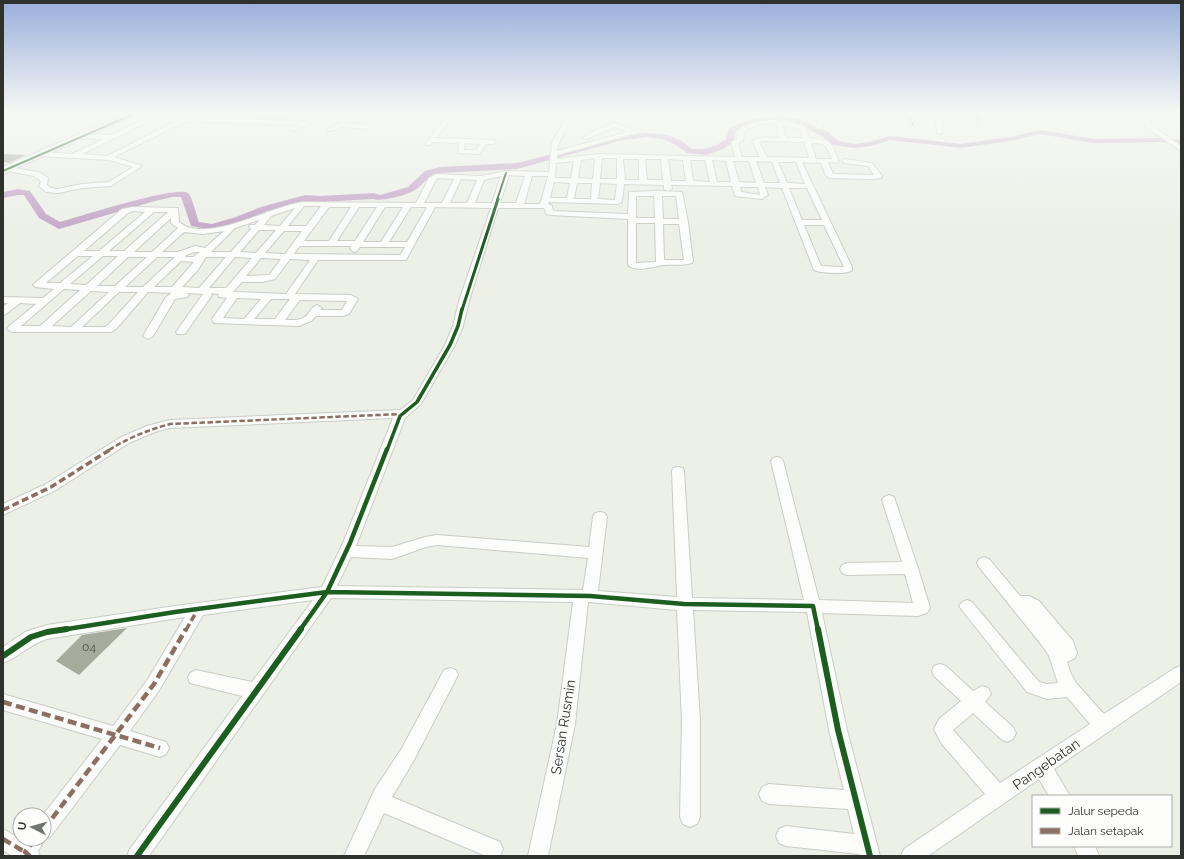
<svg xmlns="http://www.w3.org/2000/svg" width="1184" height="859" viewBox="0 0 1184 859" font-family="Raleway,sans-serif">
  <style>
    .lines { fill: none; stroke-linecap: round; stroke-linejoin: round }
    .river { fill: #c3a6c8; fill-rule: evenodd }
    .building { fill: #a6ac9c }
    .minor-casing { stroke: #c9cdc5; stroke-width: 2 }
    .highway-casing { stroke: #c9cdc5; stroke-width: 2 }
    .minor { fill: #fcfdfb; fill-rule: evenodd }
    .highway { fill: #fcfdfb; fill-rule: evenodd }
    .quiet-far3 { stroke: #8d6e63; stroke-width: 1.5; stroke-dasharray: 3.5 1.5; stroke-linecap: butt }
    .quiet-far2 { stroke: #8d6e63; stroke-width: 2.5; stroke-dasharray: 5.5 2.5; stroke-linecap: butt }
    .quiet-far1 { stroke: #8d6e63; stroke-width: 3.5; stroke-dasharray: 7 3.5; stroke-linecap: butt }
    .quiet { stroke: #8d6e63; stroke-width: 4.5; stroke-dasharray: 9 4.5; stroke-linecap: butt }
    .cycleway-far4-casing { stroke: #fdfefb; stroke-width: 3.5 }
    .cycleway-far3-casing { stroke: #fdfefb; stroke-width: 5 }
    .cycleway-far2-casing { stroke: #fdfefb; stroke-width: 6 }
    .cycleway-far1-casing { stroke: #fdfefb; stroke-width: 7 }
    .cycleway-casing { stroke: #fdfefb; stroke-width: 8 }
    .cycleway-far4 { stroke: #1b5e20; stroke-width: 2 }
    .cycleway-far3 { stroke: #1b5e20; stroke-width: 3 }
    .cycleway-far2 { stroke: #1b5e20; stroke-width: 3.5 }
    .cycleway-far1 { stroke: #1b5e20; stroke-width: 4.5 }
    .cycleway { stroke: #1b5e20; stroke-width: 6 }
    .labels { text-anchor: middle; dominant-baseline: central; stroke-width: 4; stroke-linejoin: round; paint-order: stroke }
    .near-number-label { font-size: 12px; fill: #4d5048 }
    .near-street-label { font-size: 14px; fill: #2f322c; stroke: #fdfefb }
  </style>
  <rect width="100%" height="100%" fill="#ecf0e7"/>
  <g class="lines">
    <path class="river" d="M777 117 798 119 828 132 838 141 854 144 870 142 890 136 961 144 1010 137 1040 130 1094 139 1160 138 1181 140V144L1160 142 1094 143 1040 134 1010 141 961 148 890 140 871 146 854 148 832 145 822 136 793 123 777 121 753 123 736 131 733 142 723 149 706 155 687 153 676 145 663 139 646 137 619 141 517 169 440 173C426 176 426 183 415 190 408 195 381 202 373 199L320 202 305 201 267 211 244 221 212 230 191 226 181 197H173L155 201 59 229 39 218 24 195H18L3 198V192L18 189 30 191 46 214 60 222C78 217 177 185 188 193 192 196 197 217 199 222L212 224 236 217 261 207 305 195 320 196 374 193 380 195 408 187 425 171 440 167 517 163 619 137 646 133 668 135 682 141 692 149H705L717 145 726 139 729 128 751 119Z"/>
  </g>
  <path class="building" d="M3 154 26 155 9 163 3 162Z
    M127 628 79 675 56 661 82 635Z"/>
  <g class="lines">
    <defs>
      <path id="minor" d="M8 113H17L3 120V116Z
        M157 113H166L82 154 107 156 192 113H200L193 117 307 121 310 123 294 131 292 130V128L299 125 186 121 114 157 142 166 111 186 82 188 58 193 46 192 39 186 41 181 34 176 8 171 5 169 8 167 39 172 48 178 47 185 51 188 58 189 82 184 109 182 133 167 109 160 42 156 39 154 42 152 72 154 104 139 84 138 82 137V135H111Z
        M347 113H353L345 123 368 125 371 127 368 129 341 127 332 131H328V129L338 124Z
        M450 113H456L436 138 493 140 496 142 493 144H486L480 153 478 154 458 153 459 143 433 142 430 145H426V143ZM465 143 480 144 476 150H464Z
        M565 113H571C569 128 559 137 557 151L628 132 615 127 587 139 582 138 596 130 615 123 634 131 640 129 643 131 557 155V159L599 154 735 157 731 142 737 139 739 129C760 117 783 118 805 127L810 139C832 139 830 141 839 161L836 163 833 162 828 163 833 174 874 175 868 166 845 163 842 161 845 159 872 163 882 176 881 178 872 179 830 178 826 176 821 163 802 162 852 267V270C847 275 821 273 814 270L782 188 765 187 768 195 762 199 735 196 732 186 671 185 672 189 668 191 664 189V185L624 184 622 202 618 204 549 202 548 204 552 206 553 211 628 214 629 192 658 191 682 192 688 222 693 261 692 263C682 266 674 264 664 265 654 266 636 273 628 265V219L551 215 546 214 545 209 543 208H498L469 301 463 326 455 345 421 404 405 418 356 546 392 547 425 537 437 535 589 547 593 517 595 513 600 512 605 513 607 517 598 591 677 597 672 471 673 468 678 467 683 468 684 471 692 598 804 600 771 461 773 458 777 457 781 458 783 461 819 600 913 603 905 574 847 575 842 573 840 569 842 565 847 563 902 562 882 500 884 497 889 495 894 497 918 568 930 608 927 613 918 616 822 613 847 730 880 856H860L859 854 786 846 779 843 776 836 779 829 786 826 854 834 848 809 769 804 762 801 759 794 762 787 769 784 844 790 829 730 807 612 693 610 700 721V817L697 824 690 827 683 824 680 817 682 721 677 610 588 602 575 724 548 856H528L557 724 573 602 331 598 149 856H127L130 849 242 696 190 683 188 678 190 673 196 670 252 682 313 600 203 615 160 689 130 731 166 742 169 748 166 754 160 757 120 745 51 836 45 839 38 851 40 856H13L3 850V829L20 839H44V815H43L102 739 3 710V694L113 726 148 679 185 617 47 639C30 644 19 657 3 663V647L25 632 47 625 175 606 322 587 343 543 393 418 170 428 155 432 129 443 56 490 3 515V504L46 484 121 437 147 426 170 420 400 410 413 400 445 345 453 326 459 301 491 208 435 207 406 260H318L295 294 351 295 358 299 349 314 343 316H316L311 321 299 326 214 323 212 319 227 298 219 297 218 294 211 293 212 295 185 334H177L176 332 203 294 187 293 189 295 187 297 175 299 153 336 148 339 143 336 166 297 172 293 148 292 117 328 111 332H12L7 329 8 327 36 304 20 303 6 314 3 315V307L8 303H3V297L43 298 54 289 35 287 33 285 35 283 122 209 133 207 178 208 179 222C182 224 186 227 190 228 223 235 268 208 302 202L416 203 429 178 436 174 481 176 506 171 549 172 552 142 564 122ZM769 123 776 124 779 138 763 137 753 140 752 141 760 157H742L738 143 743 140 744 131 757 125ZM783 125 800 129 803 138H786ZM763 141 804 142 809 158 767 157 759 142ZM811 143C827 143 826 146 832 159H816ZM595 158 593 179 578 178 581 160ZM602 158H617V179H600ZM623 159H639V180H625ZM645 159H661L663 180H647ZM668 159 683 160 686 181H671ZM690 160H705L710 182 693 181ZM712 160 726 161 731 182H717ZM574 161 571 178H555L556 163ZM733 161H749L756 183 739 182ZM756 161 772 162 780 183H764ZM778 162H796L805 184 787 183ZM509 175 525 176 516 203H500ZM501 176 492 203H475L484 180ZM532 176H548L541 202 539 204H524ZM437 178 454 179 442 203H424ZM461 179 477 180 467 203H450ZM554 182 570 183 567 198H550ZM577 183H592L591 199H574ZM600 183 617 184 615 200 598 199ZM740 187H758L760 195 741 192ZM789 188H807L822 220H802ZM636 196H654L655 218H636ZM662 196H676L679 219H663ZM304 206H321L306 226H288ZM329 207H351L329 241H304ZM359 207H377L355 241H337ZM385 207H403L381 242H363ZM411 207H427L407 242H389ZM295 208 280 226 264 225 271 216ZM133 211 145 212 99 251H84L128 213ZM154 212H168L124 251H109ZM171 218V223L178 228 152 252H134ZM259 220 255 225H250L249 227 251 229 231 252H211L235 228ZM636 223H655L656 262 636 263ZM663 224H679L684 260H664ZM804 225H824L844 267 821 266ZM259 230H276L256 253 240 252ZM224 231 205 248 195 246 178 252H162L184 232 203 234ZM284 231H302L285 254 265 253ZM300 246H351L350 249 354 252 357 251 360 247H405L400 255 294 254ZM195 252H200L193 257H185L186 255ZM78 256H93L60 283H46ZM103 256H118L86 285 70 284ZM128 257H147L115 286H97ZM157 257H175L143 287H125ZM206 257H226L199 288 182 287 197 271ZM235 257 252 258 226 288H209ZM261 258 281 259 269 275 246 276ZM290 259 310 260 286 294 233 292 242 282H262L275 279ZM181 261 194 262 172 287H154ZM64 289 80 290 40 326H21ZM91 291 109 292 71 327 52 326ZM119 292H138L109 324 105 327H82ZM237 298 261 299 244 319 223 318ZM271 299H290L275 319H254ZM300 300 347 301 342 310H320L322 308 317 305C311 307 310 313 305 317 299 321 292 320 285 320ZM437 545 588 558 583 590 337 586 351 557 392 559 426 547Z
        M691 113H697L695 123 690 122Z
        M742 113H748L746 121 741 120Z
        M820 113H826L822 127 819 129 816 127Z
        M904 113H910L916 125 915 126H911Z
        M929 113H935L942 122V134L937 133 936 122Z
        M973 113H979L980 125 975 124Z
        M1142 113H1148L1151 125 1181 146V151L1146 127Z
        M984 557 989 559 1020 596H1029L1039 601 1073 641 1077 653 1075 658 1067 662 1071 674 1076 683 1104 714 1175 668 1181 666V682L1054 769 1070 796H1049L1039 779 928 856H901L904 849 985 794 941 743 934 729 939 719 961 701 934 676 932 671 934 666 940 664 946 666 973 691 982 686 988 688 991 694 985 702 1013 727 1016 733 1013 739 1007 742 1001 739 973 713 953 730 1000 783 1090 724 1067 697 1047 699 1027 692 962 610 959 606 962 602 967 600 972 602 1039 682 1047 684 1058 683 1049 656 1044 648 979 567 977 563 979 559Z
        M450 668 456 670 458 675 414 760 392 797 500 842 503 849 500 856H486L384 813 364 856H344L375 789 402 748 444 670Z
        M1074 846H1095L1099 856H1078Z"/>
      <path id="highway" d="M128 113H140L3 174V167Z"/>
    </defs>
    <use href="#minor" class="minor-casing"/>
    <use href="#highway" class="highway-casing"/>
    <use href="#minor" class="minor"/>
    <use href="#highway" class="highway"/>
    <path class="quiet-far3" d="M781 113 782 118
      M907 113 913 125
      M976 113 978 124"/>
    <path class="quiet-far2" d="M109 450C128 438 148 430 170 424L401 414"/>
    <path class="quiet-far1" d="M3 510 51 487 111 449
      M186 630 198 609"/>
    <path class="quiet" d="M3 702 160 748
      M44 829 154 684 186 629
      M3 839 25 852
      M30 856 25 852 35 839"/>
    <defs>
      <path id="cycleway-far4" d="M3 171 136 113
        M497 200 506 173"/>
      <path id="cycleway-far3" d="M462 310 498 199"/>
      <path id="cycleway-far2" d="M387 450 400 416 417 402 450 345 458 326 462 309"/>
      <path id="cycleway-far1" d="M61 630 175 612 327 592 590 596 684 604 813 606 818 630
        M300 630 327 592 350 543 387 449"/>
      <path id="cycleway" d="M818 629 838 730 870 856
        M3 656 31 637 47 632 67 629
        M137 856 301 629"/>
    </defs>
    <use href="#cycleway-far4" class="cycleway-far4-casing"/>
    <use href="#cycleway-far3" class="cycleway-far3-casing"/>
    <use href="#cycleway-far2" class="cycleway-far2-casing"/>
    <use href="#cycleway-far1" class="cycleway-far1-casing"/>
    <use href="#cycleway" class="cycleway-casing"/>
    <use href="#cycleway-far4" class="cycleway-far4"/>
    <use href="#cycleway-far3" class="cycleway-far3"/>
    <use href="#cycleway-far2" class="cycleway-far2"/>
    <use href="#cycleway-far1" class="cycleway-far1"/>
    <use href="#cycleway" class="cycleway"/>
  </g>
  <linearGradient id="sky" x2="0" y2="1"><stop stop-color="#99aedb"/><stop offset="0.48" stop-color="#f6f8f4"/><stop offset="1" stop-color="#f6f8f4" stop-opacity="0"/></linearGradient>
  <rect width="1184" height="234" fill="url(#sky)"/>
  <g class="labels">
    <g class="near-number-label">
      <text x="89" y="647">04</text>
    </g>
    <g class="near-street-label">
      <text transform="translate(563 727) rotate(-81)">Sersan Rusmin</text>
      <text transform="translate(1046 764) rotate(-35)">Pangebatan</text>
    </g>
  </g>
  <rect width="1184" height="859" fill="none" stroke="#2f322c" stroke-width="8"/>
  <rect x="1032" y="795" width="140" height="52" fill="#fdfefb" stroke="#abaca8"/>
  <rect x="1040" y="808" width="20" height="6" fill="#1b5e20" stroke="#abaca8"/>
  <text x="1068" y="815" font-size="12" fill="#2f322c">Jalur sepeda</text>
  <rect x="1040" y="828" width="20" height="6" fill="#8d6e63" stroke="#abaca8"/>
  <text x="1068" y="835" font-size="12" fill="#2f322c">Jalan setapak</text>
  <g transform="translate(32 827) rotate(276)"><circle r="19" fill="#fdfefb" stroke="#abaca8"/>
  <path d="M0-3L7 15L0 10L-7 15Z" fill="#71746d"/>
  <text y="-6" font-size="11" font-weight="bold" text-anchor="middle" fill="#2f322c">U</text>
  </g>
</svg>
